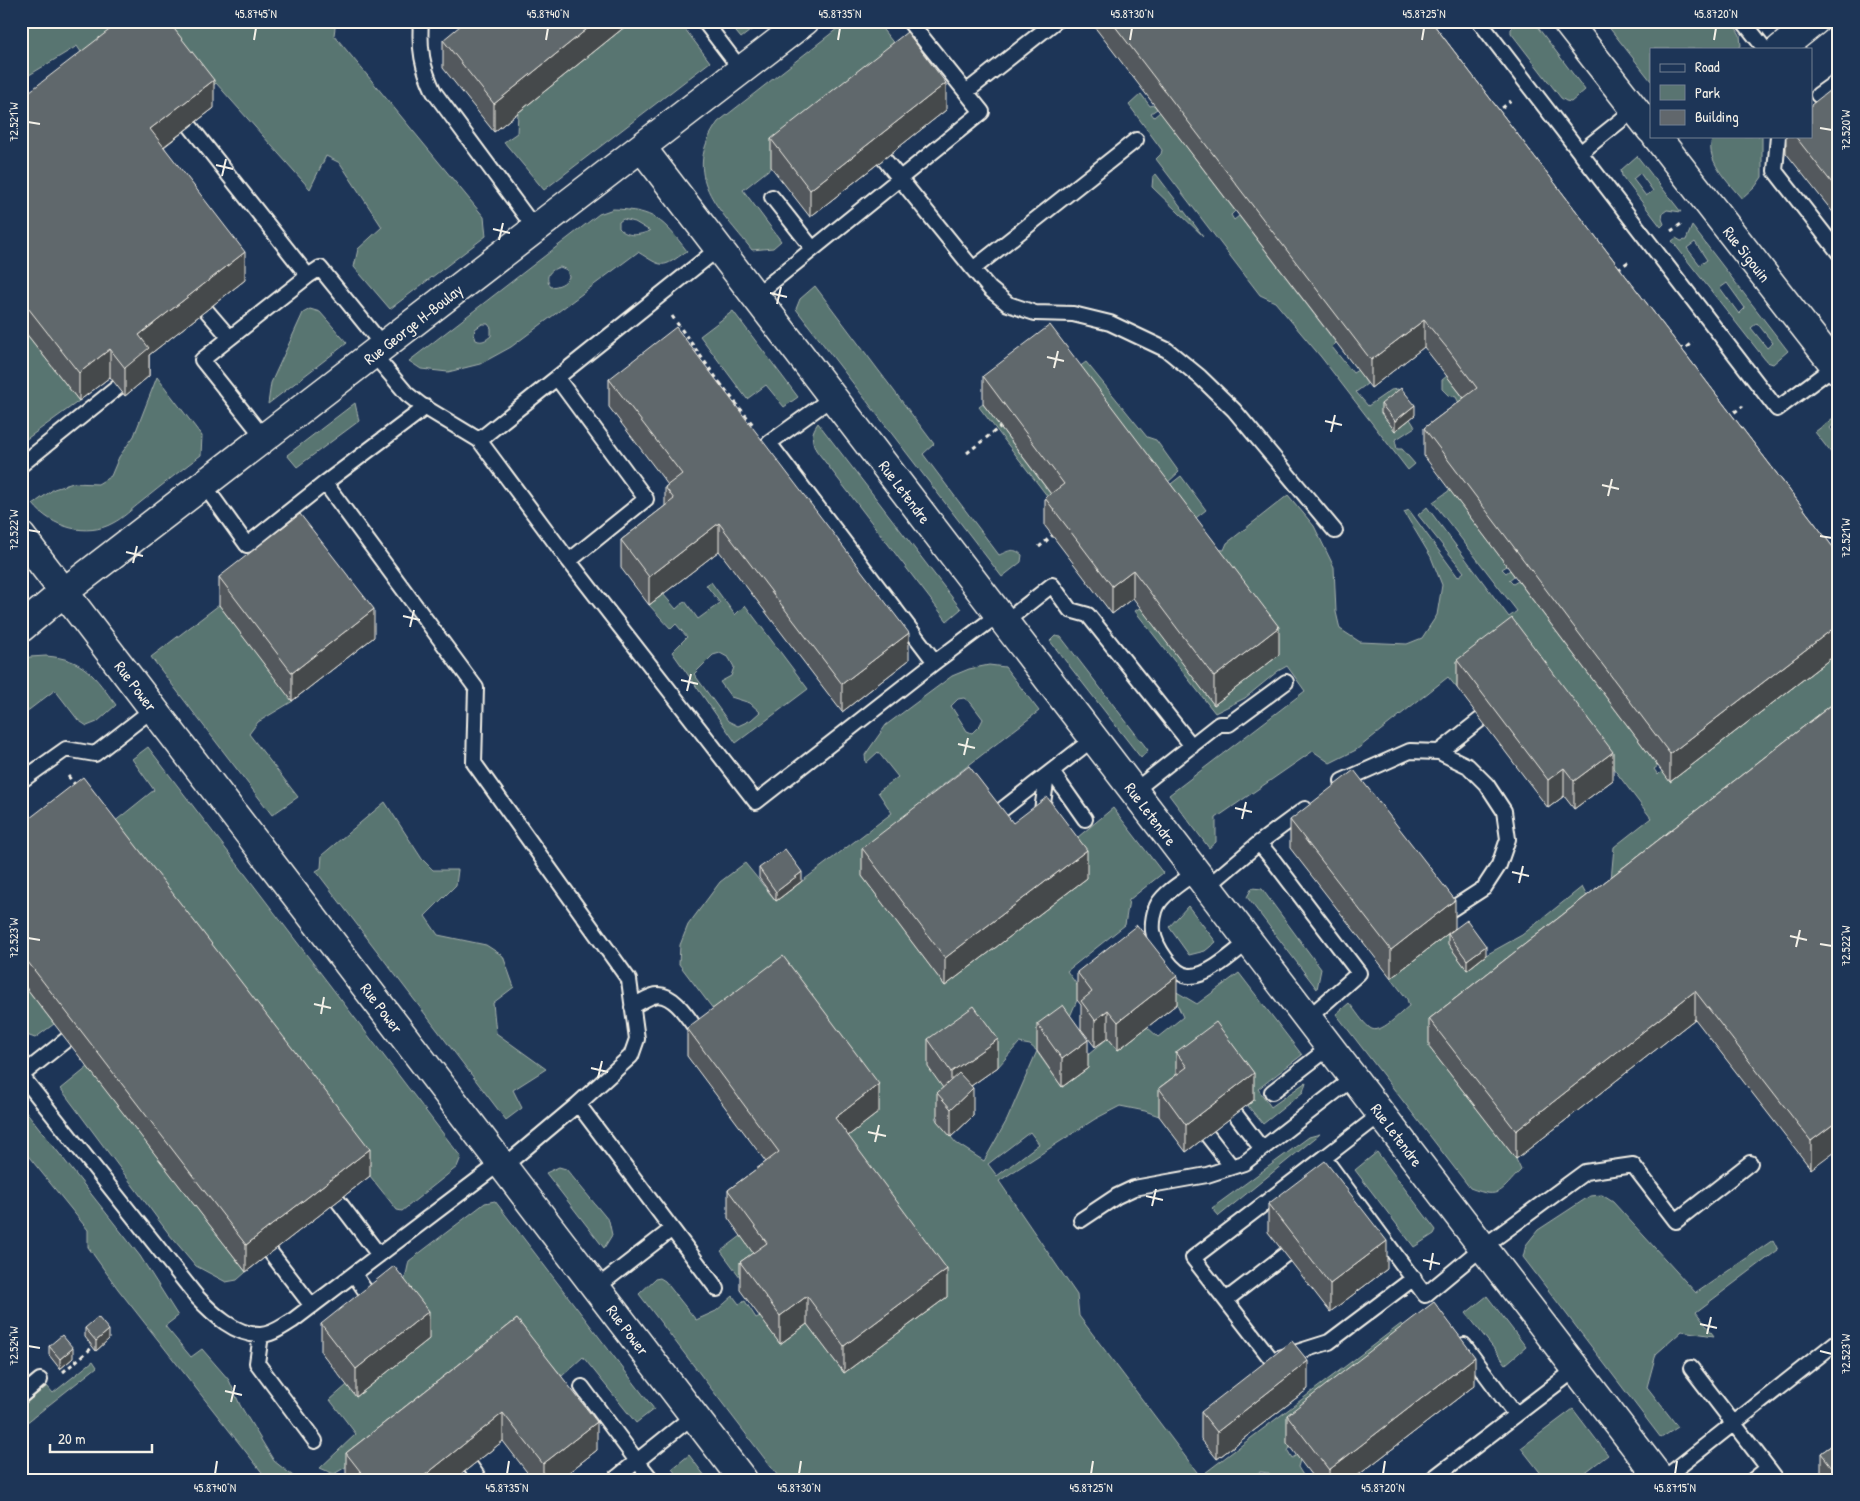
<svg xmlns="http://www.w3.org/2000/svg" width="1860" height="1501" viewBox="0 0 1860 1501" font-family="'Patrick Hand',sans-serif">
  <style>
    .green { fill: #597471; stroke: #a6b2ac; fill-rule: evenodd }
    .lines { fill: none; stroke-linecap: round; stroke-linejoin: round }
    .service-casing { stroke: #f4f1e8; stroke-width: 18 }
    .minor-casing { stroke: #f4f1e8; stroke-width: 31 }
    .path { stroke: #f4f1e8; stroke-width: 3; stroke-dasharray: 4 4; stroke-linecap: butt }
    .service { stroke: #1d3557; stroke-width: 14 }
    .minor { stroke: #1d3557; stroke-width: 28 }
    .wall { fill: #53595d; stroke: #f4f1e8 }
    .shaded-wall { fill: #44484c; stroke: #f4f1e8 }
    .building { fill: #61676c; stroke: #f4f1e8 }
    .ticks { fill: none; stroke: #f4f1e8; stroke-width: 2 }
    .labels { text-anchor: middle; dominant-baseline: central; stroke-width: 4; stroke-linejoin: round; paint-order: stroke }
    .street-label { font-size: 16px; fill: #f4f1e8; stroke: #1d3557 }
    .neatline { fill: none; stroke: #f4f1e8; stroke-width: 2 }
    .ticks-label { font-size: 12px; text-anchor: middle; fill: #f4f1e8 }
  </style>
  <rect width="100%" height="100%" fill="#1d3557"/>
  <filter id="ink" filterUnits="userSpaceOnUse"><feTurbulence type="fractalNoise" baseFrequency=".02" numOctaves="2"/><feDisplacementMap in="SourceGraphic" scale="10" xChannelSelector="R" yChannelSelector="G"/><feConvolveMatrix kernelMatrix="1 2 1 2 8 2 1 2 1" color-interpolation-filters="sRGB"/></filter>
  <g filter="url(#ink)">
    <path class="green" d="M21 21H336L334 35 484 217 486 236 390 309 354 267 358 249 382 227 340 163 326 156 310 189 216 83 203 94 93 70 77 46 21 80Z
      M631 21H679L710 62 544 190 504 142 517 133 518 112Z
      M727 21H763L741 38Z
      M847 21H876L907 60 743 190 781 241 773 248 752 250C719 208 680 176 718 122Z
      M1519 21H1533L1585 90 1571 102 1566 101 1561 98 1511 33V29Z
      M1604 21H1732L1740 35 1741 46 1737 49H1651V81Z
      M1141 94 1150 106 1154 105 1157 109 1151 113 1154 117 1160 112 1235 211 1231 215 1234 220 1239 216 1336 343 1332 347 1353 373 1358 370 1367 384 1356 392 1368 406 1391 390 1398 389 1400 393 1395 431 1410 419 1415 427 1395 440 1397 449H1402L1415 464 1408 470 1321 357 1275 302 1260 295 1156 159 1161 154 1162 150 1129 105Z
      M1714 136H1762V177L1755 187 1742 199C1730 184 1701 157 1714 136Z
      M1637 156 1681 212 1667 210 1663 213 1662 219 1664 224 1661 227 1622 176 1621 170ZM1640 173 1653 191 1646 196 1633 179Z
      M1156 174 1203 236 1152 187 1153 176Z
      M613 209C655 210 663 220 687 251 661 269 664 268 638 252L511 347 480 364 448 372 421 369 409 361 599 214ZM623 219 635 222 650 231C639 235 628 238 619 228V222ZM560 267 567 270 569 277C565 284 559 286 551 287 544 277 549 270 560 267ZM482 324H488L491 328V336C486 340 482 343 476 340L474 334 475 329Z
      M1692 226 1788 351 1773 364 1767 362 1672 241 1676 238 1681 241 1686 240ZM1695 242 1707 260 1700 265 1687 248ZM1727 283 1745 308 1739 314 1720 288ZM1757 323 1773 343 1767 348 1751 328Z
      M815 286 934 444 923 454 999 555C1009 551 1013 547 1022 555L1021 562 1002 577 796 309 800 299Z
      M310 309 320 312 347 343 268 404 271 383 303 313Z
      M733 311 798 397 784 407 766 385 747 399 700 336Z
      M25 332 79 401 21 443V335Z
      M1086 362 1147 437 1156 440 1179 472 1165 485 1067 376Z
      M1447 376 1477 416 1461 407 1456 397 1448 395 1442 389V380Z
      M157 377 202 436 201 455C181 470 161 486 141 502 132 509 123 518 113 523 87 538 51 527 33 504L54 489 73 483 98 484 111 476 119 457 134 436Z
      M355 403 359 421 297 467 287 455Z
      M983 404 1064 512 1061 514 979 407Z
      M1837 415 1839 430 1834 423 1830 428 1839 439V463L1815 432Z
      M818 423 961 609 947 621 816 450C811 439 811 433 818 423Z
      M1181 476 1206 510 1183 528 1157 495Z
      M1450 490 1507 566 1502 569 1506 573 1510 570 1514 576 1509 580 1513 584 1518 581 1658 766 1654 769 1658 775 1662 771 1671 781 1839 652V726L1611 880 1614 847 1651 818 1610 764 1512 646 1457 688 1448 677 1356 750 1330 763 1313 751 1216 818V842L1209 848 1169 795 1305 691 1287 666 1278 671 1245 698 1215 713 1135 611 1141 607 1215 705 1206 548 1224 550 1227 543 1288 495 1314 526 1334 567 1336 612 1340 629 1360 642 1407 644 1422 638 1437 615 1442 585 1431 557 1404 512 1409 510 1458 577 1464 572 1418 515 1427 507 1509 617 1517 611 1433 502Z
      M711 582 735 615 745 605 808 689 736 743 672 652 687 637 676 624 671 629 649 605 663 594 676 609 685 601 698 619 720 603 706 585ZM720 653 729 658 734 667 731 676 720 682 731 697 750 703 760 712 751 720 738 726 728 721 694 674 713 655Z
      M219 605 293 701 258 722 249 734 298 797 272 815 151 657Z
      M1055 636 1061 637 1148 750 1141 758 1050 641Z
      M46 656C85 659 94 676 116 705L97 722 87 726 78 720 55 690 21 716V661L30 657Z
      M989 665 1005 667 1039 711 926 798 940 816 862 876 945 986 1074 861 1078 837 1113 808 1163 873 1129 900 1125 925 1067 971 1084 995 1077 1000 1063 1033 1037 1052 1062 1087 1088 1068 1082 1060 1108 1038 1118 1050 1147 1027 1158 1037 1183 1017 1177 1004 1175 991 1197 1004 1239 973 1302 1055 1258 1089 1271 1107 1306 1082 1303 1092 1263 1124 1248 1106 1254 1100 1159 1116 1145 1111 1120 1106 1095 1119 999 1181 1077 1295 1079 1316 1203 1480H781L639 1294 655 1279 660 1278 665 1281 696 1320 716 1311 733 1296 739 1304 745 1301 756 1318 760 1316 780 1344 807 1324 844 1373 726 1026 679 964 680 945 688 925 720 882 745 863 776 901 892 813 878 792 898 777 878 752 866 763 865 755 886 725 952 676 969 669ZM964 698 971 703 983 719 980 725 972 733 967 731 951 706 958 699ZM974 1034 998 1067 1019 1043 1030 1045 1037 1051 1007 1120 984 1161 956 1143 935 1118 951 1100ZM1030 1132 1039 1144 997 1176 988 1164Z
      M148 747 461 1157 457 1167 402 1211 397 1210 370 1176 103 831 154 790 132 759Z
      M385 802 422 859 433 870H458L456 885 425 916 438 935 486 945 503 956 514 987 493 1003 496 1033 546 1069 513 1090 522 1108 506 1120 316 871 321 868 322 855Z
      M1582 887 1597 915 1429 1047 1516 1159 1521 1170C1500 1191 1501 1200 1470 1188L1336 1014 1349 1003C1356 1011 1362 1022 1370 1028 1380 1036 1401 1012 1409 1006L1407 999 1391 978 1455 928 1462 934 1467 970 1486 955 1522 935Z
      M1252 888 1262 889 1321 969 1317 989 1247 897Z
      M1188 906 1216 942 1205 951 1189 955 1169 927Z
      M21 981 54 1024 35 1038 21 1033Z
      M88 1067 246 1272 237 1280 226 1282 196 1266 169 1234 61 1089Z
      M21 1105 140 1256 178 1316 165 1326 191 1357 202 1349 229 1380 240 1405 274 1461 298 1480H268L118 1289 88 1247V1230L21 1147Z
      M1320 1134 1219 1216 1212 1208 1309 1137Z
      M1377 1152 1436 1230 1434 1234 1414 1247 1355 1170Z
      M559 1167 566 1169 609 1221 612 1235 604 1248 546 1173Z
      M1602 1195 1613 1202 1696 1293 1773 1240 1778 1250 1696 1312 1714 1336 1682 1331 1656 1354 1647 1387 1678 1427 1661 1438 1523 1257 1526 1245 1538 1230 1590 1196Z
      M495 1201 654 1409 636 1423 583 1357 562 1376 550 1362 354 1462 334 1474 320 1468 356 1434 330 1400 347 1385 400 1302 409 1261 485 1203Z
      M741 1236 767 1271 743 1281 721 1251Z
      M1487 1296 1526 1347 1506 1364 1466 1313Z
      M1401 1324 1415 1345 1288 1443 1290 1447 1288 1451 1292 1458 1297 1455 1300 1460 1298 1467 1304 1477 1301 1480H1273L1269 1473 1260 1472 1243 1480H1204L1201 1476Z
      M93 1361 97 1367 21 1427V1407L47 1386 53 1393Z
      M1573 1409 1608 1455 1575 1480H1546L1521 1448Z
      M689 1455 708 1480H681L672 1469Z"/>
    <g class="lines">
      <defs>
        <path id="service" d="M421 21C419 49 422 67 434 92L536 230
          M704 21 742 71
          M1479 21 1777 409 1835 366
          M1743 21 1765 49
          M966 92 1056 21
          M1818 95 1839 80
          M190 126 308 276
          M1778 136 1775 171 1839 253
          M1580 153 1635 109
          M884 159 973 269 1136 140
          M772 197 813 249
          M973 269 990 289 1008 304 1035 313 1073 314 1110 323 1167 350 1200 377 1234 410 1335 531
          M756 295 982 112 909 21
          M206 310 230 338
          M374 355 407 394 421 405 479 440
          M557 378 646 499 569 561 479 440 719 248
          M833 397 769 443 935 662
          M426 407 325 483 476 688 474 763 629 980 637 1039 631 1056 578 1104
          M264 438 202 360 308 276 320 268 384 347
          M21 465 118 387
          M204 485 247 545 325 483
          M569 561 756 802 935 662 999 614
          M1005 622 1052 585 1070 610 1088 615 1192 746
          M1439 752 1481 719
          M1052 772 1085 819
          M21 781 66 749 95 754 153 709
          M1342 781 1410 751 1439 752 1468 766 1487 785 1504 811 1508 839 1499 865 1484 888 1444 914
          M1134 791 1219 724H1229L1286 682
          M999 812 1094 738
          M1041 817 1047 776
          M1259 843 1305 809
          M1196 872C1184 881 1166 891 1158 904 1154 911 1152 923 1153 931 1155 946 1173 976 1190 976 1208 977 1235 952 1249 941
          M1207 887 1259 843 1273 860 1359 973 1308 1018
          M632 1007C639 1003 646 998 653 996 674 989 693 1026 703 1039
          M21 1075 197 1297C213 1314 235 1335 260 1335 272 1335 283 1326 292 1321L500 1163
          M22 1075 66 1040
          M1272 1092 1330 1047
          M1381 1114 1324 1158 1425 1295 1483 1247 1585 1172 1633 1165 1676 1221 1750 1163
          M1236 1115 1262 1149
          M1208 1136 1232 1167
          M1324 1158 1193 1258 1272 1360 1329 1342 1414 1278
          M503 1167 578 1104 672 1229 596 1288
          M338 1201 379 1255
          M1081 1220 1117 1196 1134 1188 1207 1175 1244 1163 1353 1078
          M672 1229 717 1289
          M271 1253 312 1306
          M354 1274 375 1305
          M1226 1300 1286 1254
          M261 1335 257 1363 315 1441
          M1464 1345 1515 1414
          M1691 1368 1768 1468
          M582 1387 637 1461 693 1416
          M21 1396 40 1380
          M471 1467 480 1480
          M614 1480 637 1461 652 1480
          M1431 1480 1576 1369
          M1662 1480 1839 1340
          M1753 1480 1768 1468 1777 1480"/>
        <path id="minor" d="M1566 21 1651 130
          M1780 49 1815 21
          M1656 136 1839 371
          M642 148 1661 1480
          M21 536 743 1480
          M21 628 64 592 805 21"/>
      </defs>
      <use href="#service" class="service-casing"/>
      <use href="#minor" class="minor-casing"/>
      <path class="path" d="M1496 113 1511 101
        M1671 231 1684 222
        M1618 269 1631 260
        M672 316 720 383 716 387
        M1679 349 1685 348 1693 342
        M720 383 754 426
        M1728 417 1743 406
        M967 453 1000 427
        M1039 547 1053 535
        M68 776 77 787
        M63 1372 93 1347"/>
      <use href="#service" class="service"/>
      <use href="#minor" class="minor"/>
    </g>
    <path class="wall" d="M632 21 494 132 443 68V40Z
      M1090 21H1431L1839 555V652L1670 782 1424 456V428L1464 398 1424 347 1371 388Z
      M1839 83V220L1786 153V136H1811Z
      M21 98 214 108 164 147 245 280 149 355V376L125 396 110 377 79 401 25 332 21 335Z
      M946 110 810 217 771 167V139Z
      M983 376 1279 655 1214 705 1133 598 1112 614 1045 526V498L1051 494 983 404Z
      M609 379 909 660 842 712 719 551 649 605 621 568V540L665 506V487L668 485 609 407Z
      M1381 404 1415 415 1395 431 1381 413Z
      M219 577 374 637 292 701 219 605Z
      M1457 660 1613 780 1574 809 1564 796 1548 808 1457 688Z
      M1839 699 1811 1169 1695 1019 1516 1159 1429 1047V1019Z
      M1290 820 1455 928 1391 978 1290 848Z
      M1013 823 1087 878 945 986 862 876V848Z
      M21 825 370 1176 246 1272 21 981Z
      M759 868 802 881 776 901 759 878Z
      M1448 934 1486 955 1467 970 1448 944Z
      M1077 972 1177 1004 1118 1050 1108 1038 1095 1047 1081 1029V1005L1077 1000Z
      M1037 1024 1088 1068 1062 1087 1037 1051Z
      M687 1028 879 1112 848 1136 947 1297 844 1373 807 1324 780 1344 740 1290V1262L753 1253 728 1218V1190L766 1162 687 1056Z
      M928 1039 998 1067 971 1086 973 1116 951 1137 937 1121V1093L943 1088 928 1067Z
      M1176 1052 1254 1100 1186 1152 1159 1116V1088L1176 1075Z
      M1268 1204 1387 1269 1330 1312 1268 1232Z
      M517 1319 597 1450 559 1480H533L503 1441 454 1480H346V1453Z
      M321 1324 429 1339 356 1397 321 1352Z
      M85 1328 109 1339 96 1351 85 1337Z
      M49 1346 73 1358 60 1369 49 1355Z
      M1475 1385 1352 1480H1315L1287 1443V1415Z
      M1308 1389 1217 1459 1201 1439V1412Z
      M1839 1440V1480H1821V1453Z"/>
    <path class="shaded-wall" d="M597 21H632L494 132V104Z
      M214 80V108L150 157V129Z
      M946 83V110L810 217V190Z
      M245 252V280L149 355V376L125 396V368L139 335Z
      M25 304V332L21 335V307Z
      M1424 320V347L1371 388V360Z
      M110 349V377L79 401V373Z
      M1415 405V415L1395 431V421Z
      M719 523V551L649 605V577Z
      M1133 570V598L1112 614V586Z
      M374 609V637L292 701V673Z
      M1839 624V652L1670 782V754Z
      M1279 627V655L1214 705V677Z
      M909 633V660L842 712V684Z
      M1613 752V780L1574 809V781Z
      M1564 768V796L1548 808V780Z
      M1087 850V878L945 986V958Z
      M802 872V881L776 901V892Z
      M1455 900V928L1391 978V950Z
      M1486 946V955L1467 970V960Z
      M1177 976V1004L1118 1050V1022Z
      M1695 991V1019L1516 1159V1131Z
      M1108 1010V1038L1095 1047V1020Z
      M998 1039V1067L951 1100V1072Z
      M1088 1040V1068L1062 1087V1059Z
      M1254 1073V1100L1186 1152V1125Z
      M879 1084V1112L835 1146V1118Z
      M973 1088V1116L951 1137V1109Z
      M1839 1120V1148L1811 1169V1141Z
      M370 1149V1176L246 1272V1245Z
      M1387 1241V1269L1330 1312V1284Z
      M947 1269V1297L844 1373V1346Z
      M807 1296V1324L780 1344V1316Z
      M429 1311V1339L356 1397V1369Z
      M109 1330V1339L96 1351V1341Z
      M73 1348V1358L60 1369V1359Z
      M1475 1357V1385L1352 1480H1329V1470Z
      M1308 1361V1389L1217 1459V1432Z
      M503 1413V1441L454 1480H419Z
      M597 1422V1450L559 1480H543V1464Z"/>
    <path class="building" d="M121 21H168L214 80 150 129 245 252 139 335 149 348 125 368 110 349 79 373 25 304 21 307V98Z
      M466 21H597L494 104 443 40Z
      M1111 21H1431L1839 555V624L1670 754 1424 428 1477 388 1447 348 1424 320 1371 360Z
      M907 32 946 83 810 190 771 139Z
      M1839 83V192L1795 136H1811V105Z
      M1050 325 1279 627 1214 677 1133 570 1112 586 1045 498 1064 484 983 376Z
      M676 327 909 633 842 684 719 523 649 577 621 540 674 499 665 487 682 474 609 379Z
      M1401 388 1415 405 1395 421 1381 404Z
      M300 514 374 609 292 673 219 577Z
      M1512 618 1613 752 1574 781 1564 768 1548 780 1457 660Z
      M1839 699V1120L1811 1141 1695 991 1516 1131 1429 1019Z
      M969 766 1013 823 1047 797 1087 850 945 958 862 848Z
      M1354 770 1455 900 1391 950 1290 820Z
      M83 777 370 1149 246 1245 21 953V825Z
      M785 849 802 872 776 892 759 868Z
      M1467 920 1486 946 1467 960 1448 934Z
      M1137 925 1177 976 1118 1022 1108 1010 1095 1020 1081 1001 1092 992 1077 972Z
      M783 956 879 1084 835 1118 947 1269 844 1346 807 1296 780 1316 740 1262 767 1243 728 1190 779 1152 687 1028Z
      M1063 1005 1088 1040 1062 1059 1037 1024Z
      M974 1006 998 1039 951 1072 928 1039Z
      M1216 1022 1254 1073 1186 1125 1159 1088 1187 1067 1176 1052Z
      M959 1073 973 1088 951 1109 937 1093Z
      M1325 1161 1387 1241 1330 1284 1268 1204Z
      M394 1266 429 1311 356 1369 321 1324Z
      M1434 1302 1475 1357 1329 1470 1287 1415Z
      M98 1317 109 1330 96 1341 85 1328Z
      M517 1319 597 1422 543 1464 503 1413 419 1480H367L346 1453Z
      M62 1335 73 1348 60 1359 49 1346Z
      M1292 1341 1308 1361 1217 1432 1201 1412Z
      M1839 1440V1476L1821 1453Z"/>
  </g>
  <path class="ticks" d="M254 40 256 28M546 40 548 28M838 40 840 28M1130 40 1132 28M1422 40 1424 28M1714 40 1716 28M28 122 40 124M1820 128 1832 130M216 165 233 169M222 176 226 159M493 229 510 233M499 240 503 223M770 293 787 297M777 304 781 287M1047 357 1064 361M1054 368 1058 351M1325 421 1342 425M1331 432 1335 415M1602 485 1619 489M1608 496 1612 479M28 530 40 532M1820 536 1832 538M126 552 143 556M133 563 137 546M403 616 420 620M410 627 414 610M681 680 698 684M687 691 691 674M958 744 975 748M964 755 968 738M1235 808 1252 812M1242 819 1246 802M1512 872 1529 876M1519 883 1523 866M1790 936 1807 940M28 938 40 940M1820 944 1832 946M1796 947 1800 930M314 1004 331 1008M321 1014 324 997M591 1068 608 1072M598 1078 602 1061M868 1132 886 1136M875 1142 879 1125M1146 1196 1163 1200M1152 1206 1156 1189M1423 1260 1440 1264M1430 1270 1433 1253M1700 1324 1717 1328M1707 1334 1711 1317M28 1346 40 1348M1820 1351 1832 1354M225 1391 242 1395M231 1402 235 1385M215 1474 217 1461M507 1474 509 1461M799 1474 801 1461M1091 1474 1093 1461M1383 1474 1385 1461M1675 1474 1677 1461"/>
  <g class="labels">
    <g class="street-label">
      <text transform="translate(1747 254) rotate(52)">Rue Sigouin</text>
      <text transform="translate(413 324) rotate(-38)">Rue George H-Boulay</text>
      <text transform="translate(905 492) rotate(53)">Rue Letendre</text>
      <text transform="translate(136 686) rotate(53)">Rue Power</text>
      <text transform="translate(1151 814) rotate(53)">Rue Letendre</text>
      <text transform="translate(382 1008) rotate(53)">Rue Power</text>
      <text transform="translate(1397 1135) rotate(53)">Rue Letendre</text>
      <text transform="translate(628 1330) rotate(53)">Rue Power</text>
    </g>
  </g>
  <rect width="1860" height="1501" fill="none" stroke="#1d3557" stroke-width="55"/>
  <rect x="1650" y="48" width="162" height="90" fill="#1d3557" stroke="#738091"/>
  <rect x="1660" y="64" width="25" height="8" fill="#1d3557" stroke="#738091"/>
  <text x="1695" y="72" font-size="15" fill="#f4f1e8">Road</text>
  <rect x="1660" y="85" width="25" height="15" fill="#597471" stroke="#738091"/>
  <text x="1695" y="98" font-size="15" fill="#f4f1e8">Park</text>
  <rect x="1660" y="110" width="25" height="15" fill="#61676c" stroke="#738091"/>
  <text x="1695" y="122" font-size="15" fill="#f4f1e8">Building</text>
  <path d="M50 1444v8h102v-8" fill="none" stroke="#f4f1e8" stroke-width="2.5"/>
  <text x="58" y="1444" font-size="15" fill="#f4f1e8" stroke="#1d3557" stroke-width="4" paint-order="stroke">20 m</text>
  <rect x="28" y="28" width="1804" height="1446" class="neatline"/>
  <g class="ticks-label">
    <text x="256" y="18">45.8745°N</text>
    <text x="548" y="18">45.8740°N</text>
    <text x="840" y="18">45.8735°N</text>
    <text x="1132" y="18">45.8730°N</text>
    <text x="1424" y="18">45.8725°N</text>
    <text x="1716" y="18">45.8720°N</text>
    <text transform="translate(14 122) rotate(-90)" y="4">72.521°W</text>
    <text transform="translate(1846 130) rotate(-90)" y="4">72.520°W</text>
    <text transform="translate(14 530) rotate(-90)" y="4">72.522°W</text>
    <text transform="translate(1846 538) rotate(-90)" y="4">72.521°W</text>
    <text transform="translate(14 938) rotate(-90)" y="4">72.523°W</text>
    <text transform="translate(1846 946) rotate(-90)" y="4">72.522°W</text>
    <text transform="translate(14 1346) rotate(-90)" y="4">72.524°W</text>
    <text transform="translate(1846 1354) rotate(-90)" y="4">72.523°W</text>
    <text x="215" y="1492">45.8740°N</text>
    <text x="507" y="1492">45.8735°N</text>
    <text x="799" y="1492">45.8730°N</text>
    <text x="1091" y="1492">45.8725°N</text>
    <text x="1383" y="1492">45.8720°N</text>
    <text x="1675" y="1492">45.8715°N</text>
  </g>
</svg>
